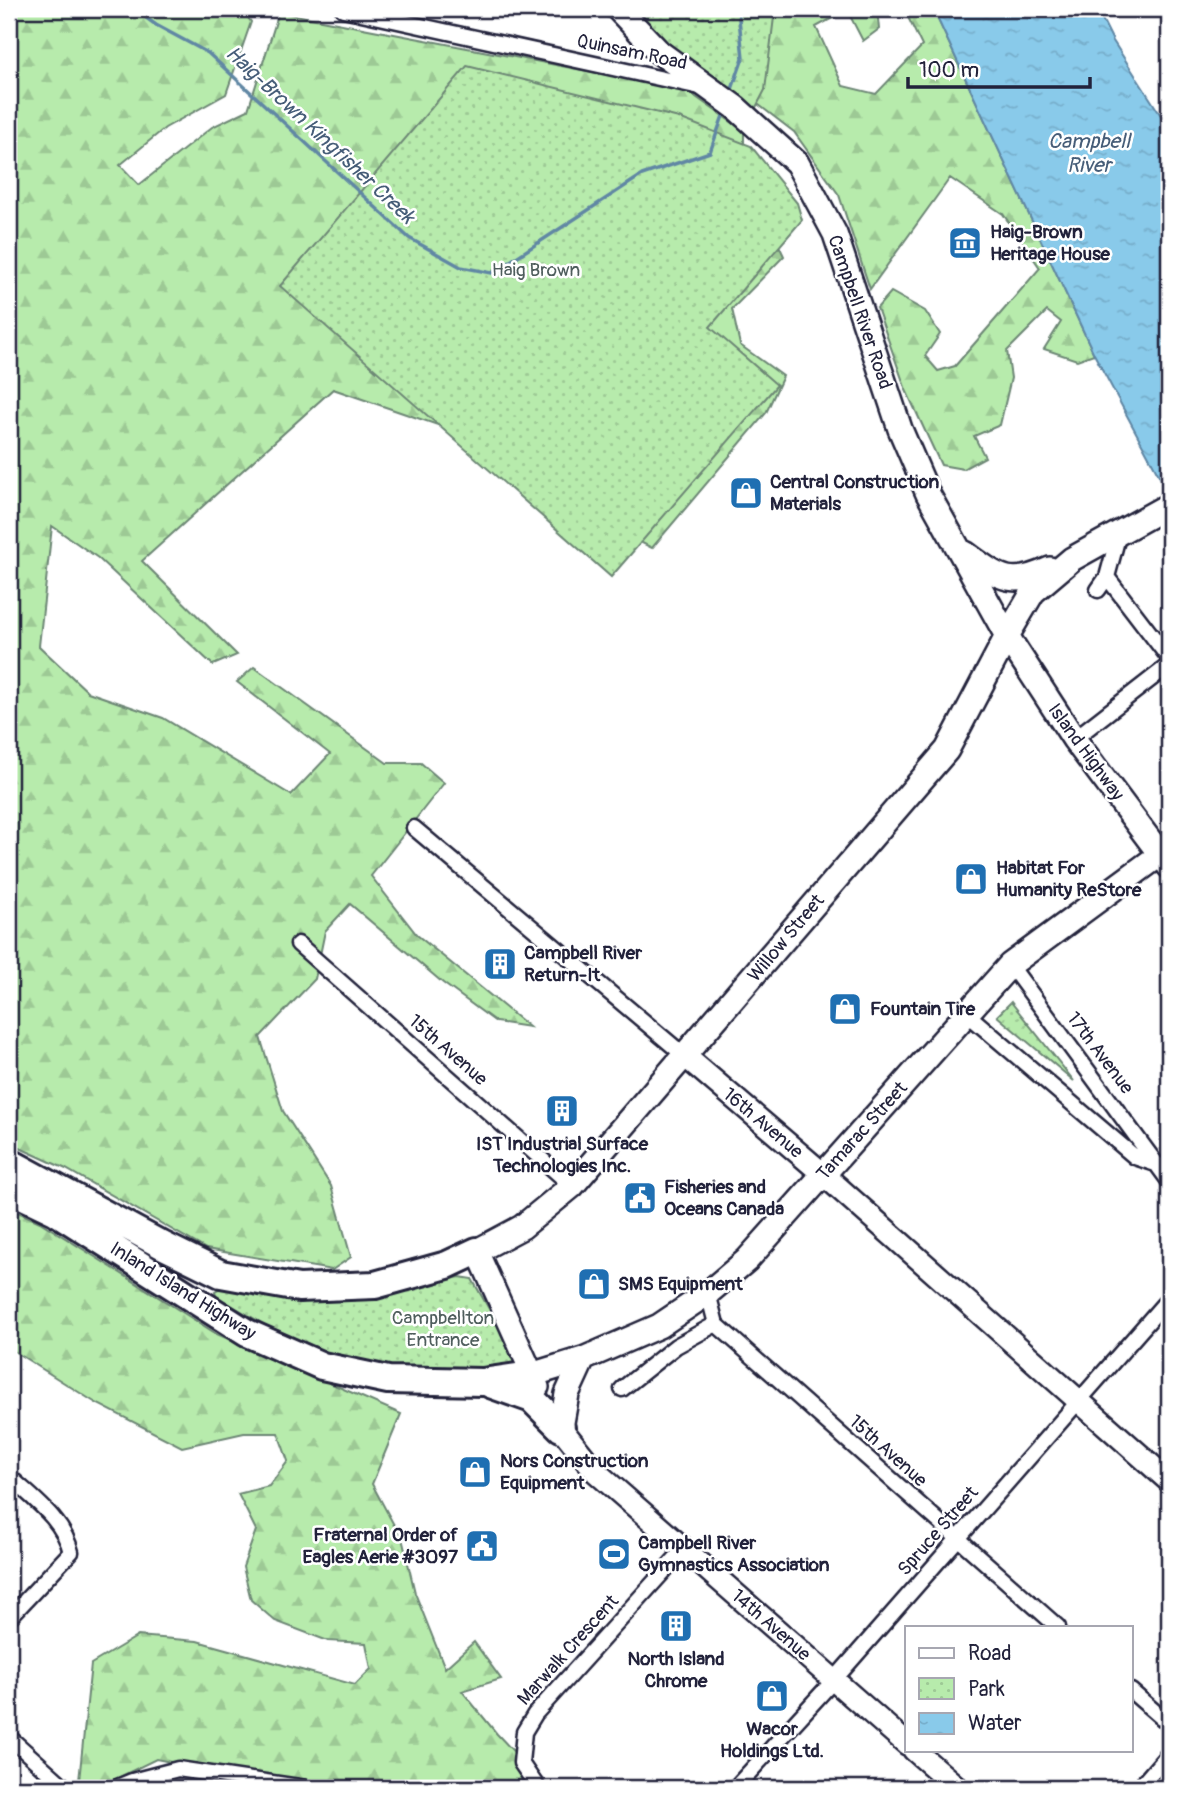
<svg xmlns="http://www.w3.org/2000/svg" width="1178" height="1797" viewBox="0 0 1178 1797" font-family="Pangolin,sans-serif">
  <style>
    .forest { fill: url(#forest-firs); stroke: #6c8674; stroke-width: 2 }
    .park { fill: url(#park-dots); stroke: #6c8674; stroke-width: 2 }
    .water { fill: url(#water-ripples); stroke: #6087a4; stroke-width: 2 }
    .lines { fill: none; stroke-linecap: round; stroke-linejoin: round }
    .stream { stroke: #6087a4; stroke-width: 3.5 }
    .street-casing { stroke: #22223b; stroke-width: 19 }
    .secondary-casing { stroke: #22223b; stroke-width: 26 }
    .primary-casing { stroke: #22223b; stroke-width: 28 }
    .highway-casing { stroke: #22223b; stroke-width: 32 }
    .street { stroke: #fff; stroke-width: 14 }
    .secondary { stroke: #fff; stroke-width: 21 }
    .primary { stroke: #fff; stroke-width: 23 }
    .highway { stroke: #fff; stroke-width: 26 }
    .labels { text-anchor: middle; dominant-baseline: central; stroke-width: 5; stroke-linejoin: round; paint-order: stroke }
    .street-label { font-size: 19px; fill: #22223b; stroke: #fff }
    .poi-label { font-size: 19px; font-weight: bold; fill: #22223b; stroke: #fff; text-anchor: start }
    .park-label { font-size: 19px; fill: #4f5e5d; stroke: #fff }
    .water-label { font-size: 21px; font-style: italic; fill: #465d78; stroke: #fff }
  </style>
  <defs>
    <pattern id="forest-firs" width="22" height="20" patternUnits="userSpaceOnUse" patternTransform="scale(1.75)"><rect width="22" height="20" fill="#b7ebac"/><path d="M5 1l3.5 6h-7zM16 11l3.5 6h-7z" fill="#9dc995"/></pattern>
    <pattern id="park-dots" width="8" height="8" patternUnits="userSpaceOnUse" patternTransform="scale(1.75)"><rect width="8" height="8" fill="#b7ebac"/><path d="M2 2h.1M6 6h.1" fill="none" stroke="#9dc995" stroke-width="1.8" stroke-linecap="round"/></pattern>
    <pattern id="water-ripples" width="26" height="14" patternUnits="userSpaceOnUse" patternTransform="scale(1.75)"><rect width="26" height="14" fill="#89caea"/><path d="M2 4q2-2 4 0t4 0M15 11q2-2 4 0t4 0" fill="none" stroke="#76adca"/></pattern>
  </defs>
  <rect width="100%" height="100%" fill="#fff"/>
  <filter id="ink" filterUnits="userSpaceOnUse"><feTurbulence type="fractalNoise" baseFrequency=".0143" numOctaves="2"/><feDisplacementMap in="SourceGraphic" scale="14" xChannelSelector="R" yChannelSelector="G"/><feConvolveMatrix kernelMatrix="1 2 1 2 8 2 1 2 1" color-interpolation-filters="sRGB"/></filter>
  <g filter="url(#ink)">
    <path class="forest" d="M9 9H242L251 22 226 94 165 128 120 165 139 185 212 127 248 110 279 12 686 90 744 131V161L765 216 784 256 732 309 740 345 783 376 766 413 652 548 550 497 505 448 333 389 142 561 237 655 213 665 98 558 52 526 39 646 88 692 163 718 291 795 330 754 237 682 254 667 387 763H421L444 783 371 876 417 935 529 1027 496 1022 443 983 350 904 325 931 315 979 260 1037 283 1111 331 1186 351 1257 332 1270 206 1249 66 1169 9 1143Z
      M634 9H877L879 29 863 41 847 10 816 27 843 86 876 94 922 46 904 9H933L1094 354 1077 360 1044 349 1061 322 1047 311 1007 351 1011 378 1000 425 974 436 985 457 963 469 941 465 906 390 877 308 891 292 925 311 940 334 925 356 938 371 955 366 1040 268 1003 214 950 178 870 289 839 195 794 132Z
      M9 1208 40 1222 217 1334 401 1414 372 1484 403 1542 415 1593 445 1668 474 1642 501 1679 462 1691 497 1734 548 1788H301L156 1759 97 1788H83L79 1781 91 1664 138 1636 197 1641 355 1685 371 1669 366 1643 328 1641 275 1621 251 1600 243 1567 256 1530 238 1494 269 1486 288 1461 278 1433H244L182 1447 96 1403 9 1348Z
      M167 1780 219 1788H154Z"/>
    <path class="park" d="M613 9H767L774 17 765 90 751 117Z
      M467 66 679 118 751 146 797 203 802 220 710 327 777 385 611 577 280 286Z
      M1011 1002 1074 1081 997 1016Z
      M460 1277 472 1279 514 1353V1366L443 1376 346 1364 297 1344 216 1296 215 1291 224 1286C274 1295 319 1305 370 1298 401 1294 430 1283 460 1277Z"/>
    <path class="water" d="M933 9H1097L1113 41 1169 128V494L1094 354Z"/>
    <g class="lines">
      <path class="stream" d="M134 9 156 25 208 53 409 238 461 267 492 273 642 175 710 152 724 113
        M731 92 743 58 738 9"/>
      <defs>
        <path id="street" d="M343 9 700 87
          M1107 577 1169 658
          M1098 590 1107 577 1119 533
          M1074 739 1169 665
          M414 828 685 1056
          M298 944 572 1186
          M1010 965 1169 1181
          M966 1013 1135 1157 1159 1165
          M708 1293 716 1324 1058 1627
          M622 1389 676 1346 716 1324
          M9 1476C33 1499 63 1519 71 1552L9 1618
          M1131 1691 1169 1724
          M9 1737 66 1788
          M115 1788 132 1781 178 1769 306 1788
          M538 1788 521 1763 524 1732 535 1714 684 1549
          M735 1788 834 1680 1169 1298
          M1139 1788 1169 1753"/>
        <path id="secondary" d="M685 1056 823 1174 1169 1481
          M477 1251 538 1387
          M554 1415 561 1428 596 1472 907 1744
          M914 1750 958 1788"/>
        <path id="primary" d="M618 9 659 52 735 107 797 163 835 234 900 429 928 494 1007 636 1074 739 1169 866
          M965 553C1000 578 1009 588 1050 569
          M477 1251 522 1227 572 1186 947 750 1007 636 1033 592 1072 559 1169 505
          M531 1375 583 1359 659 1326 708 1293 747 1260 1010 965 1169 848
          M561 1428 567 1394 583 1359"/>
        <path id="highway" d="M9 1162 162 1245 221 1274 299 1288 375 1285 447 1265 477 1251
          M9 1189 55 1211 247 1333 322 1366 388 1380 482 1382 531 1375
          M490 1384 532 1399 561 1428"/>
      </defs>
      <use href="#street" class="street-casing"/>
      <use href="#secondary" class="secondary-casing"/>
      <use href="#primary" class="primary-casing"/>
      <use href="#highway" class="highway-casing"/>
      <use href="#street" class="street"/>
      <use href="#secondary" class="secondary"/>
      <use href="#primary" class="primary"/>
      <use href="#highway" class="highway"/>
    </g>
  </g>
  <defs>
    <symbol id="museum-square" viewBox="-11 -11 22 22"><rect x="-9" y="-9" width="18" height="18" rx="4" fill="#1f6fb2" stroke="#fff"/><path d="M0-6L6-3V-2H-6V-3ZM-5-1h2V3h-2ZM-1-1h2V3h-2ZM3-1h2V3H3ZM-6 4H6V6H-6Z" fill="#fff"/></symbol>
    <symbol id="shop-square" viewBox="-11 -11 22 22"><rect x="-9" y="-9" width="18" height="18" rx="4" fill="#1f6fb2" stroke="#fff"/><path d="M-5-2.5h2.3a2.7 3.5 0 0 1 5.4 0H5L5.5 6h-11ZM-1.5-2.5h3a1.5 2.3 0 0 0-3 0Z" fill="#fff"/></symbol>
    <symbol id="building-square" viewBox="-11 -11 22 22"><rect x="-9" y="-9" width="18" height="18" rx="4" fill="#1f6fb2" stroke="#fff"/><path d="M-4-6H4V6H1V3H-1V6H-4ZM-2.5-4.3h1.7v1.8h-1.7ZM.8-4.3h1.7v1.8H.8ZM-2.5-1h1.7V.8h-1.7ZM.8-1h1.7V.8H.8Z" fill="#fff"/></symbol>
    <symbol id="civic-square" viewBox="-11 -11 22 22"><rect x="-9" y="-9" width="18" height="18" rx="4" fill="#1f6fb2" stroke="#fff"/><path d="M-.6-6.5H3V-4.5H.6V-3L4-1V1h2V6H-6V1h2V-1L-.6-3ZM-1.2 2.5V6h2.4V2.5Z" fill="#fff"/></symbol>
    <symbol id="stadium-square" viewBox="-11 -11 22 22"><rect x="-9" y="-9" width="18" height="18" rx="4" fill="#1f6fb2" stroke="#fff"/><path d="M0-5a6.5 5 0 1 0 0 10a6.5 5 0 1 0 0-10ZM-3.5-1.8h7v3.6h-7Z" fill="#fff"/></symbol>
  </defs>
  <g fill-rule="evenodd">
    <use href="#museum-square" x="946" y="224" width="38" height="38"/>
    <use href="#shop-square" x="727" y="474" width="38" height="38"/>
    <use href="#shop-square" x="952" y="860" width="38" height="38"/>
    <use href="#building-square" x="481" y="945" width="38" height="38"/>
    <use href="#shop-square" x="826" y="990" width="38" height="38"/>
    <use href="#building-square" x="543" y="1092" width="38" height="38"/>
    <use href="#civic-square" x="621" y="1179" width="38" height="38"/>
    <use href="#shop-square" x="575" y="1265" width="38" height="38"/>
    <use href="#shop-square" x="456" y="1453" width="38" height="38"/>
    <use href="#civic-square" x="463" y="1527" width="38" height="38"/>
    <use href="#stadium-square" x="595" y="1535" width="38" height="38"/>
    <use href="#building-square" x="657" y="1607" width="38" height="38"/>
    <use href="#shop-square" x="753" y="1677" width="38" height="38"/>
  </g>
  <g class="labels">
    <g class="street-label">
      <text transform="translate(632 52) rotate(12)">Quinsam Road</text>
      <text transform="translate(860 312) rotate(71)">Campbell River Road</text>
      <text transform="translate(1086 752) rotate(54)">Island Highway</text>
      <text transform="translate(786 938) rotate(-50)">Willow Street</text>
      <text transform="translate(448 1050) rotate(41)">15th Avenue</text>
      <text transform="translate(1100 1053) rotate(53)">17th Avenue</text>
      <text transform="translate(763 1123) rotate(40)">16th Avenue</text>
      <text transform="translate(862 1131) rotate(-48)">Tamarac Street</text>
      <text transform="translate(183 1291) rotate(32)">Inland Island Highway</text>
      <text transform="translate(888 1451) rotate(42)">15th Avenue</text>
      <text transform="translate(938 1531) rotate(-49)">Spruce Street</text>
      <text transform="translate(771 1625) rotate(41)">14th Avenue</text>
      <text transform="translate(568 1650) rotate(-48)">Marwalk Crescent</text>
    </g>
    <g class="poi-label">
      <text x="990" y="232">Haig-Brown<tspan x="990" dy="22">Heritage House</tspan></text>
      <text x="770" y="482">Central Construction<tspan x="770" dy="22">Materials</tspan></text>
      <text x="996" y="868">Habitat For<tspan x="996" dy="22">Humanity ReStore</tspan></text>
      <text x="524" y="953">Campbell River<tspan x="524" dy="22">Return-It</tspan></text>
      <text x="870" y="1009">Fountain Tire</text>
      <text x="562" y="1144" text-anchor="middle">IST Industrial Surface<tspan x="562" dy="22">Technologies Inc.</tspan></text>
      <text x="664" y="1187">Fisheries and<tspan x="664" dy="22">Oceans Canada</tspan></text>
      <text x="618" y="1284">SMS Equipment</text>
      <text x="500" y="1461">Nors Construction<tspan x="500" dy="22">Equipment</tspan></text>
      <text x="458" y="1535" text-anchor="end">Fraternal Order of<tspan x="458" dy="22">Eagles Aerie #3097</tspan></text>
      <text x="638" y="1543">Campbell River<tspan x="638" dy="22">Gymnastics Association</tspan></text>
      <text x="676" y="1659" text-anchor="middle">North Island<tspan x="676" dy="22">Chrome</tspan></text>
      <text x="772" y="1729" text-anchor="middle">Wacor<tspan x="772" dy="22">Holdings Ltd.</tspan></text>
    </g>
    <g class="park-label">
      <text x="536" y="270">Haig Brown</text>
      <text x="443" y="1318">Campbellton<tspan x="443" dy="22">Entrance</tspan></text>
    </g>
    <g class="water-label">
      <text transform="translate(320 135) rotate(43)">Haig-Brown Kingfisher Creek</text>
      <text x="1089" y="141">Campbell<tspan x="1089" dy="24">River</tspan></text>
    </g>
  </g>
  <rect width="1178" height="1797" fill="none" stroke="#fff" stroke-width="35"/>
  <rect x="18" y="18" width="1143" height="1762" fill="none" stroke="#22223b" stroke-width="2.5" filter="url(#ink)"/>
  <rect x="905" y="1626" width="228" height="126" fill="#ffffff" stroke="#a7a7b1" stroke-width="2"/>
  <rect x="919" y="1648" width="35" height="10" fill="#ffffff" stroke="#a7a7b1" stroke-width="2"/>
  <text x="968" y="1660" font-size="21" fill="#22223b">Road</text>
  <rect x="919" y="1678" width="35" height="21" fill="url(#park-dots)" stroke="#a7a7b1" stroke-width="2"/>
  <text x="968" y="1696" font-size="21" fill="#22223b">Park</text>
  <rect x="919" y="1713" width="35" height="21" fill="url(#water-ripples)" stroke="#a7a7b1" stroke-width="2"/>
  <text x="968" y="1730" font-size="21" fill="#22223b">Water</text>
  <path d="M908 77v10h182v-10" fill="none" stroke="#22223b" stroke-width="3.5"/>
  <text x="919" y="77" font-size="21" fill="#22223b" stroke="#ffffff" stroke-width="5" paint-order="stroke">100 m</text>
</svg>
